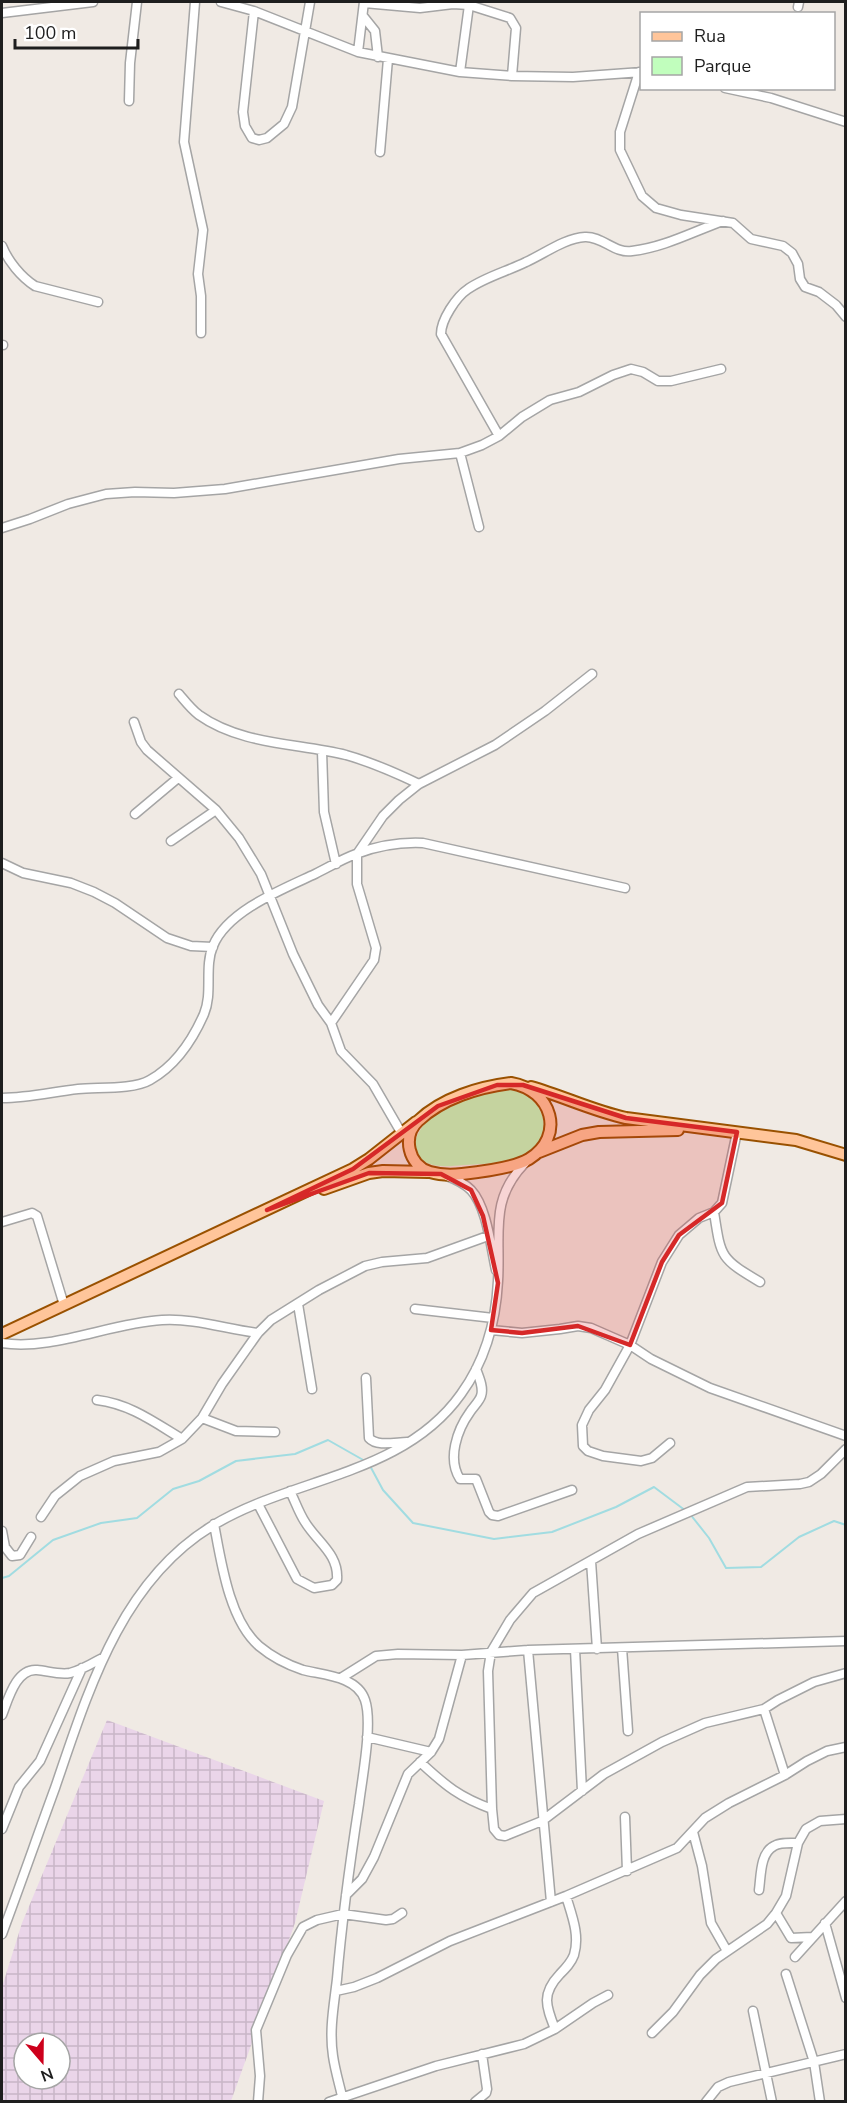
<svg xmlns="http://www.w3.org/2000/svg" width="847" height="2103" viewBox="0 0 847 2103" font-family="'Nunito Sans',sans-serif">
  <style>
    .industrial { fill: url(#industrial-grid); fill-rule: evenodd }
    .park { fill: #c1febd }
    .lines { fill: none; stroke-linecap: round; stroke-linejoin: round }
    .stream { stroke: #a1dce1; stroke-width: 2 }
    .minor-casing { stroke: #a5a5a5; stroke-width: 11 }
    .major-casing { stroke: #995100; stroke-width: 14 }
    .minor { stroke: #fff; stroke-width: 8 }
    .major { stroke: #ffc59a; stroke-width: 10 }
    .marked { fill: #d62828; fill-opacity: 0.2; stroke: #d62828; stroke-width: 4.5; stroke-linejoin: round }
  </style>
  <defs>
    <pattern id="industrial-grid" width="8" height="8" patternUnits="userSpaceOnUse" patternTransform="scale(1.5)"><rect width="8" height="8" fill="#ead5e9"/><path d="M0 4h8M4 0v8" fill="none" stroke="#c8b6c7"/></pattern>
  </defs>
  <rect width="100%" height="100%" fill="#f0eae4"/>
  <path class="industrial" d="M107 1720 324 1801 295 1923 231 2101 2 2102V1987L22 1923ZM24 2043H60V2079H24Z"/>
  <path class="park" d="M512 1088C544 1097 557 1135 527 1153 510 1164 483 1164 464 1165 452 1166 438 1168 427 1163 405 1153 417 1129 431 1118 452 1101 485 1090 512 1088Z"/>
  <g class="lines">
    <path class="stream" d="M369 1464 383 1490 413 1523 494 1539 552 1532 616 1507 654 1487 686 1511
      M690 1514 709 1538 726 1568 761 1567 799 1537 834 1521 846 1525
      M2 1578 9 1576 53 1540 101 1523 137 1518 173 1489 199 1481 236 1461 295 1454 328 1440 365 1461"/>
    <defs>
      <path id="minor" d="M195 2 184 142 203 230 198 274 201 296V333
        M221 2 254 11 358 52 460 72 512 76 573 77 642 72
        M364 3 420 8 453 4 469 5 510 18 516 28 512 76
        M798 7 799 2
        M254 11 243 112 245 126 252 138 259 140 267 138 284 124 292 107 310 2
        M2 13 93 2
        M363 16 375 31 378 57
        M358 52 364 2
        M460 72 469 5
        M639 72 620 132V150L642 196 656 208 681 215 733 223 751 239 783 246 792 253 798 264 800 279 805 287 819 292 836 305 846 317
        M725 88 771 98 846 122
        M129 101 130 63 137 2
        M380 152 388 59
        M2 246C8 261 21 277 35 286L98 302
        M2 345H3
        M499 436 441 334C441 320 456 297 468 289 485 277 508 271 526 262 544 254 565 238 585 237 602 236 615 254 632 251 665 247 692 232 723 221
        M460 453 479 527
        M2 528 30 519 68 504 106 494 135 492 174 493 225 489 399 459 460 453 482 445 499 436 522 417 550 400 579 392 613 375 631 369 643 372 658 381H671L721 369
        M179 694C185 701 191 709 199 715 241 745 298 743 346 755 371 762 396 773 419 784
        M134 722 141 742 147 750 216 810 239 838 261 874 293 954 318 1005 331 1023 341 1051 373 1084 402 1134
        M322 751 324 812 336 864
        M135 814 178 778
        M171 841 216 810
        M2 863 23 873 71 883 94 892 115 903 167 938 191 946 213 947
        M331 1023 374 960 376 948 357 884V854L383 816 399 800 419 784 495 745 545 711 592 674
        M2 1098C28 1098 52 1092 78 1089 98 1087 133 1090 150 1080 175 1066 193 1039 204 1014 213 993 204 967 213 946 227 911 283 889 315 874 329 867 342 859 356 854 377 846 401 842 423 843L625 888
        M447 1176C455 1179 464 1183 471 1190 487 1207 491 1248 496 1270
        M714 1212C721 1258 720 1258 760 1282
        M2 1222 32 1213 37 1216 64 1305
        M298 1304 312 1389
        M415 1309 493 1318
        M491 1330 522 1333 560 1329 578 1326 591 1328 630 1345 651 1359 710 1388 846 1436
        M2 1343C52 1351 110 1323 162 1320 194 1318 226 1329 258 1333
        M476 1369C479 1377 484 1388 481 1396 479 1402 473 1407 470 1412 457 1430 447 1459 460 1479H476L489 1512 492 1515 498 1516 572 1490
        M366 1378 369 1438C377 1447 396 1442 407 1442
        M97 1400C130 1404 154 1422 182 1439
        M202 1418 236 1431 275 1432
        M670 1443 652 1458 641 1461 603 1456 588 1451 583 1446 582 1425 589 1410 605 1390 630 1345 662 1262 679 1235 699 1218 714 1212 722 1203 737 1132
        M846 1449 821 1474 809 1482 800 1484 747 1487 638 1534 533 1593 510 1620 491 1652 488 1671 492 1809 494 1829 499 1835 505 1836 542 1821 604 1774 662 1742 705 1723 764 1709 778 1700 814 1682 846 1673
        M258 1504 297 1579 314 1588 332 1585 337 1580C339 1554 317 1542 305 1522 299 1513 295 1501 290 1491
        M41 1517 55 1496 80 1476 114 1461 159 1452 182 1439 202 1418 222 1384 258 1333 271 1320 319 1290 365 1266 382 1262 427 1258 488 1236
        M214 1524C221 1561 229 1620 259 1646 271 1656 288 1665 303 1670 323 1675 357 1676 365 1700 373 1723 362 1779 359 1804 350 1862 342 1920 337 1979 334 2005 329 2030 333 2056 335 2070 339 2083 342 2096
        M2 1531 5 1547 12 1556 20 1555 31 1537
        M591 1561 597 1649
        M622 1648 628 1731
        M575 1649 582 1791
        M528 1650 551 1902
        M341 1678 376 1656 398 1654 462 1655 528 1650 846 1641
        M764 1709 785 1775
        M2 1715C8 1700 16 1668 37 1670 48 1671 59 1675 70 1673 82 1670 93 1663 104 1657
        M367 1737 431 1752
        M420 1762C446 1786 459 1797 492 1809
        M625 1817 627 1871
        M2 1829 19 1787 40 1761 82 1668
        M693 1832 702 1866 711 1923 727 1951
        M759 1890C761 1876 760 1853 774 1846 780 1842 790 1843 798 1843
        M346 1895 362 1879 374 1857 408 1774 431 1752 439 1739 462 1655
        M776 1913 791 1938 812 1937
        M825 1923 846 1998
        M2 1934C20 1886 37 1837 55 1788 88 1692 120 1582 212 1526 292 1477 403 1476 461 1394 485 1361 496 1321 498 1281 501 1233 489 1200 525 1163
        M795 1957 846 1901
        M786 1974 814 2062 820 2102
        M336 1991 354 1987 377 1978 450 1941 566 1896 677 1848 705 1818 729 1803 785 1775 807 1761 827 1751 846 1747
        M753 2011 772 2102
        M555 2029C546 2006 541 1994 560 1974 566 1968 571 1963 574 1955 580 1935 572 1916 566 1896
        M652 2033 673 2012 700 1975 716 1959 767 1924 776 1913 786 1896 798 1843 806 1829 820 1821 846 1819
        M258 2102 260 2076 256 2030 287 1955 303 1927 317 1920 343 1914 386 1920 393 1919 402 1913
        M329 2102 436 2066 524 2044 555 2029 593 2003 608 1995
        M475 2102 486 2093 487 2089 482 2054
        M706 2102 718 2087 729 2082 846 2054"/>
      <path id="major" d="M511 1083C552 1090 566 1136 529 1159 514 1168 481 1172 462 1174 453 1175 440 1175 430 1172 408 1165 402 1136 418 1121 442 1098 479 1087 511 1083Z
        M531 1087C563 1096 593 1111 626 1118L796 1140 846 1155
        M539 1152 582 1135 599 1132 678 1130
        M324 1189 369 1173 383 1171 428 1172
        M2 1334 353 1169 369 1159 416 1122"/>
    </defs>
    <use href="#minor" class="minor-casing"/>
    <use href="#major" class="major-casing"/>
    <use href="#minor" class="minor"/>
    <use href="#major" class="major"/>
  </g>
  <path class="marked" d="M497 1085H523L626 1118 737 1132 722 1203 679 1235 662 1262 630 1345 578 1326 522 1333 491 1330 498 1283 483 1216 471 1190 441 1174 369 1173 267 1210 353 1169 438 1106Z"/>
  <rect width="847" height="2103" fill="none" stroke="#1e1e1e" stroke-width="6"/>
  <rect x="640" y="12" width="195" height="78" fill="#ffffff" stroke="#a5a5a5" stroke-width="1.5"/>
  <rect x="652" y="32" width="30" height="9" fill="#ffc59a" stroke="#a5a5a5" stroke-width="1.5"/>
  <text x="694" y="42" font-size="18" fill="#1e1e1e">Rua</text>
  <rect x="652" y="57" width="30" height="18" fill="#c1febd" stroke="#a5a5a5" stroke-width="1.5"/>
  <text x="694" y="72" font-size="18" fill="#1e1e1e">Parque</text>
  <g transform="translate(42 2061) rotate(160)"><circle r="28" fill="#ffffff" stroke="#a5a5a5" stroke-width="1.5"/>
  <path d="M0-4.5L10 22L0 15L-10 22Z" fill="#cd001c"/>
  <text y="-9" font-size="16" font-weight="bold" text-anchor="middle" fill="#1e1e1e">N</text>
  </g>
  <path d="M15 39v9h123v-9" fill="none" stroke="#1e1e1e" stroke-width="3"/>
  <text x="24" y="39" font-size="18" fill="#1e1e1e" stroke="#ffffff" stroke-width="4.5" paint-order="stroke">100 m</text>
</svg>
